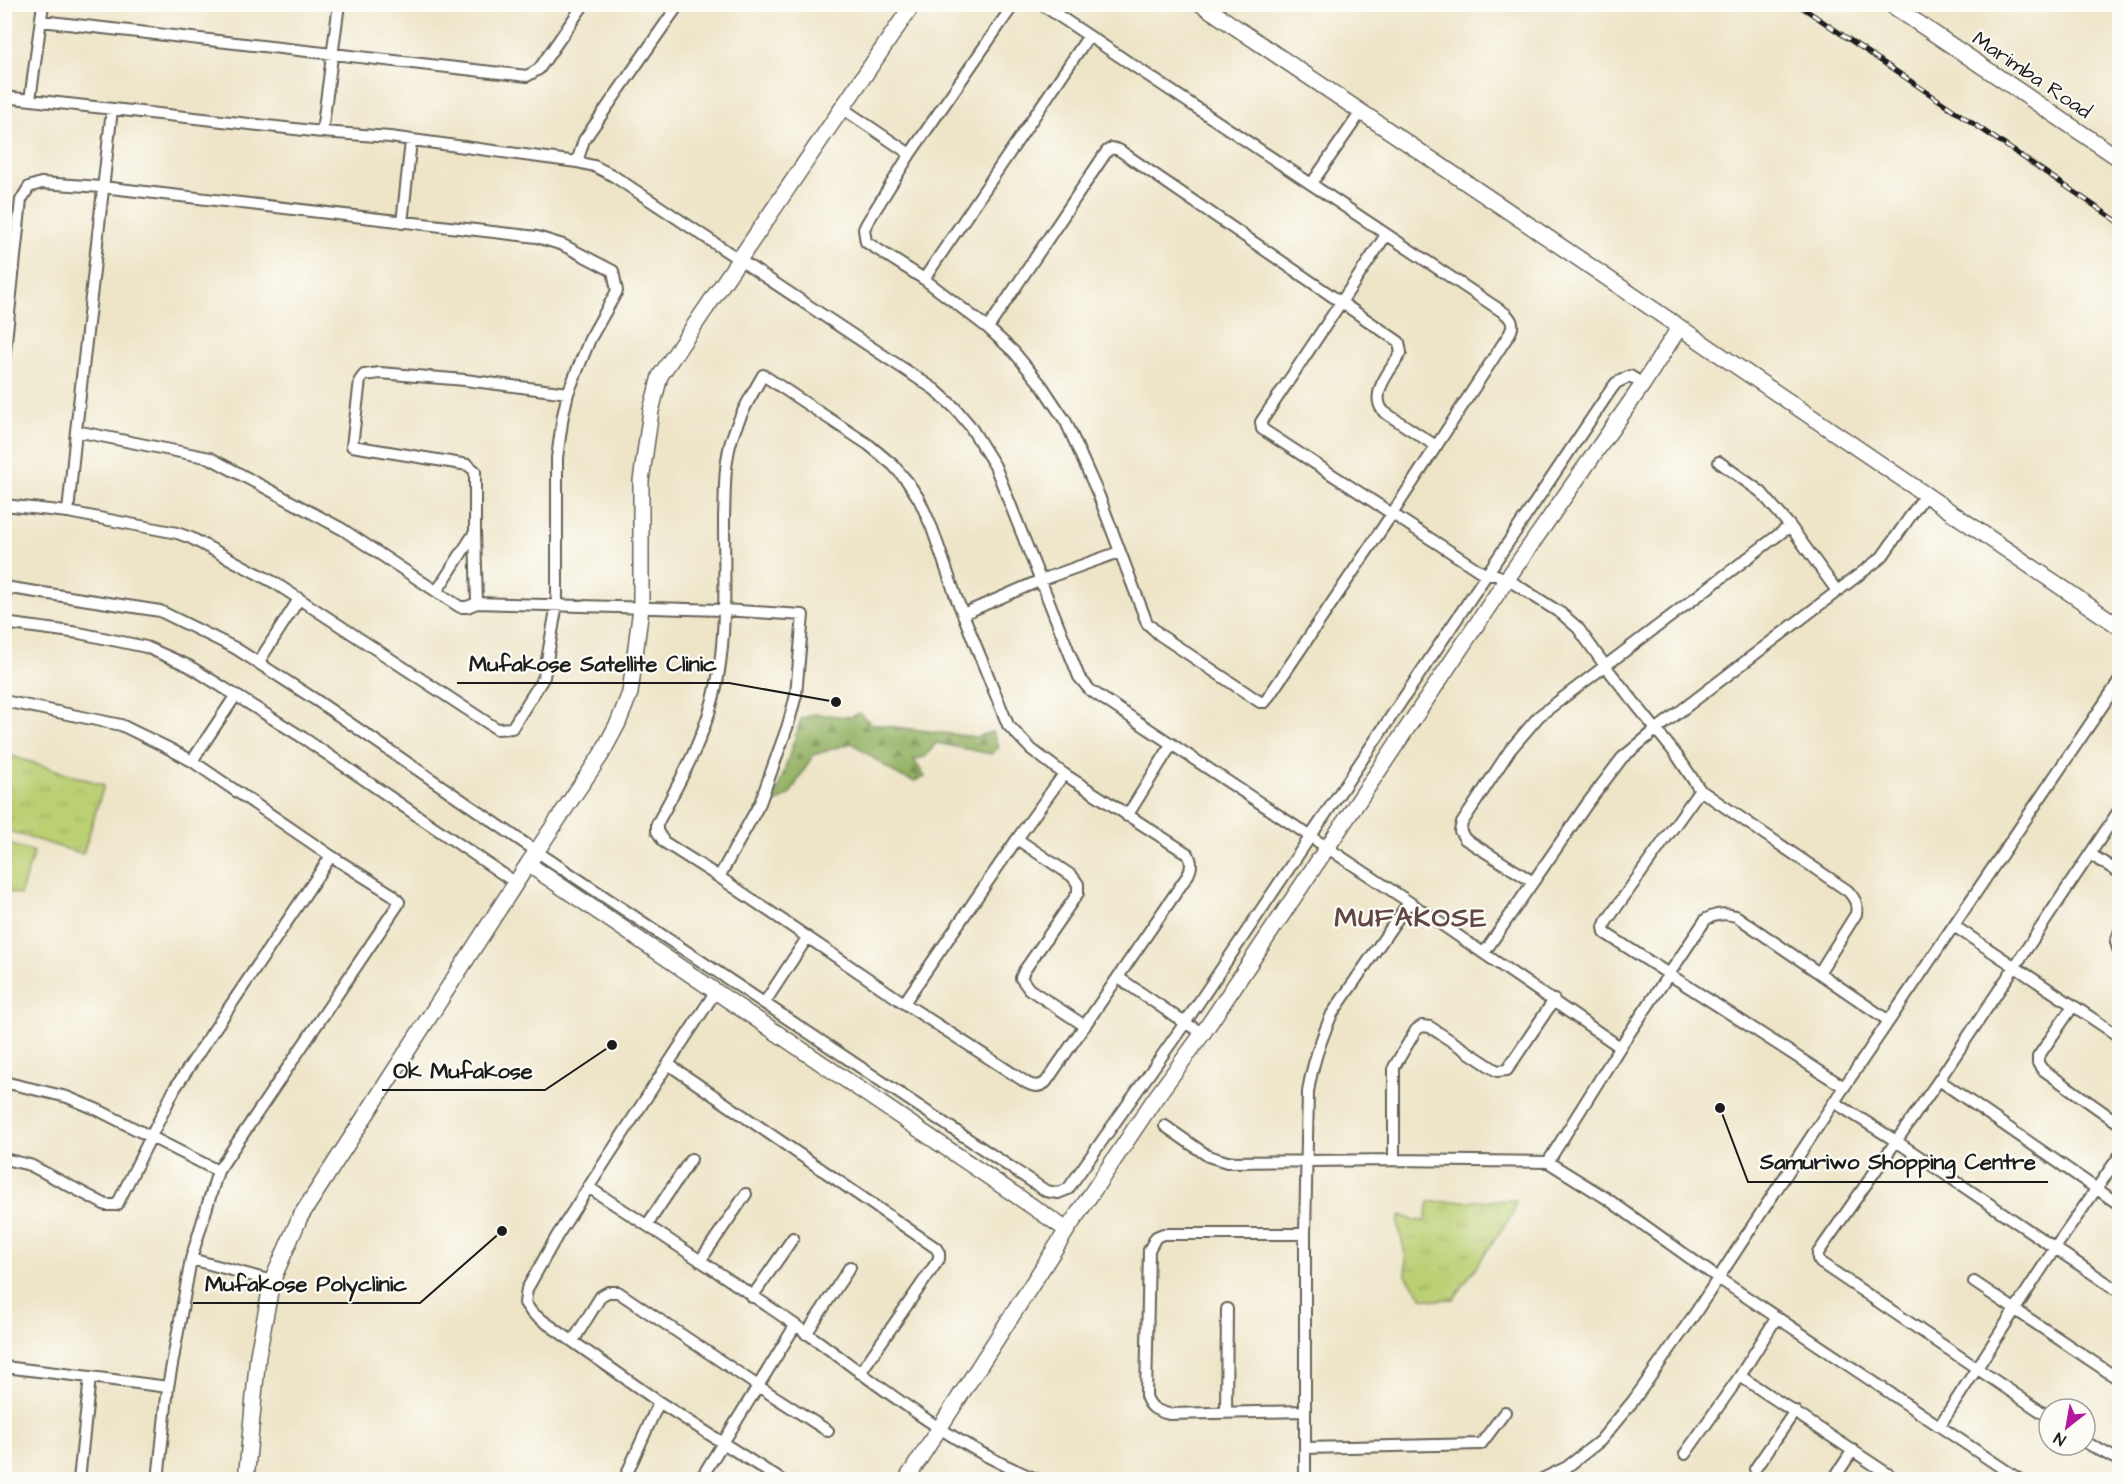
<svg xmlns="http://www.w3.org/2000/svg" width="2124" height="1484" viewBox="0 0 2124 1484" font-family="'Architects Daughter',sans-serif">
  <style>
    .grass { fill: url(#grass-tufts); stroke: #6c7648; stroke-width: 1.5 }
    .forest { fill: url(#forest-firs); stroke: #586740; stroke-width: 1.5 }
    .garden { fill: #bbcf73; stroke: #6c7648; stroke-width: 1.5 }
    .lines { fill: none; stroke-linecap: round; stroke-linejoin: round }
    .street-casing { stroke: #666258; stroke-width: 14 }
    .secondary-casing { stroke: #666258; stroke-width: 18 }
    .street { stroke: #fff; stroke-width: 10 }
    .secondary { stroke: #fff; stroke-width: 15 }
    .rail-casing { stroke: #1c1c1c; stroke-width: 5 }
    .rail { stroke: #fdfcf7; stroke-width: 3; stroke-dasharray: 9; stroke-linecap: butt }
    .labels { text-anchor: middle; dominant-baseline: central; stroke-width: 4.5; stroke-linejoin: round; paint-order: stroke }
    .street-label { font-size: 21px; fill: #1c1c1c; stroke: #fdfcf7 }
    .district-label { font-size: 27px; font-weight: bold; letter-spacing: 1.5px; fill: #614643; stroke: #fdfcf7 }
    .leader { fill: none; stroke: #1c1c1c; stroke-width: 2 }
    .callout-dot { fill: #1c1c1c; stroke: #fdfcf7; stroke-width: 2 }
    .callout-label { font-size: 22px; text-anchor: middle; font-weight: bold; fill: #1c1c1c; stroke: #fdfcf7; stroke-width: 4.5; stroke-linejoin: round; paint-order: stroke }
  </style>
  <defs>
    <pattern id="grass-tufts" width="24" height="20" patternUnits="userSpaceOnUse" patternTransform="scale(1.5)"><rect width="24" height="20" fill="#bbcf73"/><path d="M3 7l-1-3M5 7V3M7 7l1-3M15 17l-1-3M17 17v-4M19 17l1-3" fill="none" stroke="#a0b163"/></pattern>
    <pattern id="forest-firs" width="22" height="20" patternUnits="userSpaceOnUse" patternTransform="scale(1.5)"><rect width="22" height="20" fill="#94b265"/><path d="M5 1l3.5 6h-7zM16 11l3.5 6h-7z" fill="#789052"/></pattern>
  </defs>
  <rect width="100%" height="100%" fill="#fdfcf7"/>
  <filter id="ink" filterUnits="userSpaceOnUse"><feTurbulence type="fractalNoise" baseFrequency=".0167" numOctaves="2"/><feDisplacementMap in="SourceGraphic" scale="12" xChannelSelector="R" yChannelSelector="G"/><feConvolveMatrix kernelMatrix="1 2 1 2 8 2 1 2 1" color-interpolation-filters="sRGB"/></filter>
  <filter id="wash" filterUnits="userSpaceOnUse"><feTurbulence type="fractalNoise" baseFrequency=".008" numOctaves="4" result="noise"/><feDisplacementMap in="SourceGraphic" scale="24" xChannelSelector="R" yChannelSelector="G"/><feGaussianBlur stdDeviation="1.35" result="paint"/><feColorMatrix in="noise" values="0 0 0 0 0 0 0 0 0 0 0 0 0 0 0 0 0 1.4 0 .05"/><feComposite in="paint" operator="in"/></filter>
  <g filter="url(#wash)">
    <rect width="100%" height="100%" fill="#eee5c8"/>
    <path class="grass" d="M5 754 104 785 83 854 5 830Z
      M1516 1200 1513 1213 1454 1299 1436 1300 1423 1298 1406 1276V1258L1398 1223 1401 1215 1414 1220 1425 1221 1429 1202Z"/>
    <path class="forest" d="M859 713 872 724 975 737 992 732 999 747 991 754 936 743 926 756 914 760 925 777 914 781 899 776 852 743 813 755 790 794 773 805 801 719 814 714 851 717Z"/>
    <path class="garden" d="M5 843 34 852 20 895 5 890Z"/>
  </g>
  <g filter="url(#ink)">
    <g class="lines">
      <defs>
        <path id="street" d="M1014 4 910 154 867 223 864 229 866 242 924 279 988 328 1014 352 1042 386 1066 422 1099 496 1147 623 1160 635 1260 702H1265L1392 514 1508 336C1514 327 1514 322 1506 314L1041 4
          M41 21 527 76 539 69 584 4
          M4 97 322 132 390 137 577 162 594 166 612 175 934 389 955 408 970 426 995 466 1079 677 1090 690 1409 902 1620 1047
          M30 100 43 4
          M842 108 910 154
          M112 109 76 431 210 458 342 529 460 607H467L477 603 723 610 803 615 796 695 788 725 760 803 719 877
          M322 132 339 4
          M577 162 584 140 679 4
          M1312 183 1361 112
          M402 223 411 141
          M1386 235 1261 422 1262 429 1486 575H1496L1507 579 1562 614 1578 628 1606 667 1678 757 1700 790 1848 891C1855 899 1858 904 1856 914L1819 973
          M924 279 1088 37
          M988 328 1107 151 1112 148 1119 150 1399 342 1401 353C1391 370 1368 394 1384 412L1436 446
          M4 360 21 200 29 187 41 183 102 187 537 237 563 245 613 271 617 291 590 339 568 393 563 415 557 458V604L544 677 512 728 497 729 275 583 191 538 177 533 68 512 4 505
          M763 375 869 445 893 465 907 481 919 499 932 528 956 597 1008 725 1031 749 1064 774 1188 854C1192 862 1192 867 1188 875L1046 1082C1040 1087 1034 1087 1027 1083L904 1003 719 877 664 842 657 831V824C682 778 709 730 718 677 727 625 724 570 724 518 725 493 724 469 730 445 737 419 750 398 763 375Z
          M1719 462 1761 492 1790 526 1837 591
          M68 512 76 431
          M475 532 477 603
          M4 587 160 611 235 648 316 700 536 851 1046 1191 1058 1193 1068 1189 1185 1023 1610 391 1616 383 1630 376 1643 384
          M437 591 475 532V471L468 465 352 446 360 380 364 375 380 373 465 380 568 393
          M963 614 1041 580 1119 552
          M4 623 79 633 146 647 189 666 302 737 516 883
          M258 663 299 599
          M4 701 121 725 166 747 192 761 331 856 393 895 399 902 397 906 218 1171 98 1110 67 1097 4 1082
          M192 761 236 695
          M1064 774 1017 839 1072 876 1078 884V893L1024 971 1021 978 1029 989 1085 1026
          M1700 790 1606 922 1604 927 1605 933 1844 1087
          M1127 816 1172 744
          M2090 854 2120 873
          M1533 882 1465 839 1460 831 1462 823 1510 750 1539 716 1790 526
          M1954 926 2120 1037
          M2120 931 2116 942 2120 955
          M1484 953 1587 804 1622 758 1657 729 1882 557 1925 495
          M1119 978 1185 1023 1203 1033
          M716 991 668 1064 936 1248 939 1253V1259L860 1373
          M765 1002 807 938
          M904 1003 1017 839
          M2073 1006 2038 1057V1063L2042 1069 2120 1124
          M668 1064 557 1236 527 1289 525 1303 532 1313 659 1402 781 1480
          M1939 1080 2120 1205
          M1834 1102 1896 1141 2120 1292
          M1165 1126 1208 1156 1227 1162 1394 1160 1548 1162 1606 1198 1718 1278 2020 1480
          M4 1159 30 1165 106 1205H117L175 1088 331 856
          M1394 1160V1067L1416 1030 1422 1026 1430 1027 1497 1071 1507 1070 1554 1000
          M1548 1162 1620 1047 1706 919C1717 914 1724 913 1736 916L1889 1021
          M588 1187C662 1235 736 1283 808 1334 882 1387 953 1447 1039 1480
          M647 1225 691 1159
          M191 1259 272 1281
          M700 1261 746 1194
          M1974 1282 2120 1380
          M752 1297 793 1238
          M806 1334 850 1267
          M573 1341 601 1296 608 1292H618L758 1386 828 1431
          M4 1367 90 1377 79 1480
          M1740 1376 1897 1480
          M90 1377 168 1387
          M1305 1411 1169 1414C1157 1411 1150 1408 1146 1396L1149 1250 1156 1237 1163 1234H1305
          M1226 1412 1227 1309
          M2049 1417 1821 1263 1818 1259V1253L1939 1080 2120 809
          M1940 1425 2055 1248 2120 1155
          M2085 1442 2120 1461
          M1305 1448 1481 1444 1505 1412
          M1685 1454 1740 1376 1777 1317
          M1755 1469 1795 1411
          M158 1480 168 1387 191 1259 218 1171
          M624 1480 659 1402
          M700 1480 795 1326
          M1305 1480V1234L1308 1092C1312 1065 1321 1039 1332 1014L1409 902
          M1540 1480 1567 1467 1600 1441 1633 1401 1694 1315 1834 1102 2120 680
          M1833 1480 1853 1450"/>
        <path id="secondary" d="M913 4 660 376 651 411 641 481V608L630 693 618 723 601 755 528 864 1067 1230
          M1201 4 1575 256 2120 627
          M1890 4 2120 159
          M246 1480 258 1355 272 1281 300 1217 528 864
          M906 1480 1067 1230 1154 1100 1203 1033 1507 579 1643 384 1679 328"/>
      </defs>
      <use href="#street" class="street-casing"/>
      <use href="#secondary" class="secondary-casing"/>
      <use href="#street" class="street"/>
      <use href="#secondary" class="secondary"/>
      <defs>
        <path id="rail" d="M1797 4 2120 223"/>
      </defs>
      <use href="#rail" class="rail-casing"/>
      <use href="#rail" class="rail"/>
    </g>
  </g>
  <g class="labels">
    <g class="street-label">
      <text transform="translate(2032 75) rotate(34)">Marimba Road</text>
    </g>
    <g class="district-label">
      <text x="1411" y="918">MUFAKOSE</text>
    </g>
  </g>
  <path class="leader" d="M836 702L729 683H457M612 1045L545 1090H382M1720 1108L1748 1182H2048M502 1231L420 1303H193"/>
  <g class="callout-dot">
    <circle cx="836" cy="702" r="6"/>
    <circle cx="612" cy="1045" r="6"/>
    <circle cx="1720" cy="1108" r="6"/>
    <circle cx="502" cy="1231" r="6"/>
  </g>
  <g class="callout-label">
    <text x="593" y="671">Mufakose Satellite Clinic</text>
    <text x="463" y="1078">Ok Mufakose</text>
    <text x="1898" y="1169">Samuriwo Shopping Centre</text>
    <text x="306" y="1291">Mufakose Polyclinic</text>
  </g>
  <rect width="2124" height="1484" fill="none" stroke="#fdfcf7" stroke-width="24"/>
  <g transform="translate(2067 1427) rotate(211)"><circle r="28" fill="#fdfcf7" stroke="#a3a29f" stroke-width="1.5"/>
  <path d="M0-4.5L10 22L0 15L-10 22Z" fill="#b5179e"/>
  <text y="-9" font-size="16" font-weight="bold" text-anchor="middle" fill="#1c1c1c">N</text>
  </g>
</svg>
